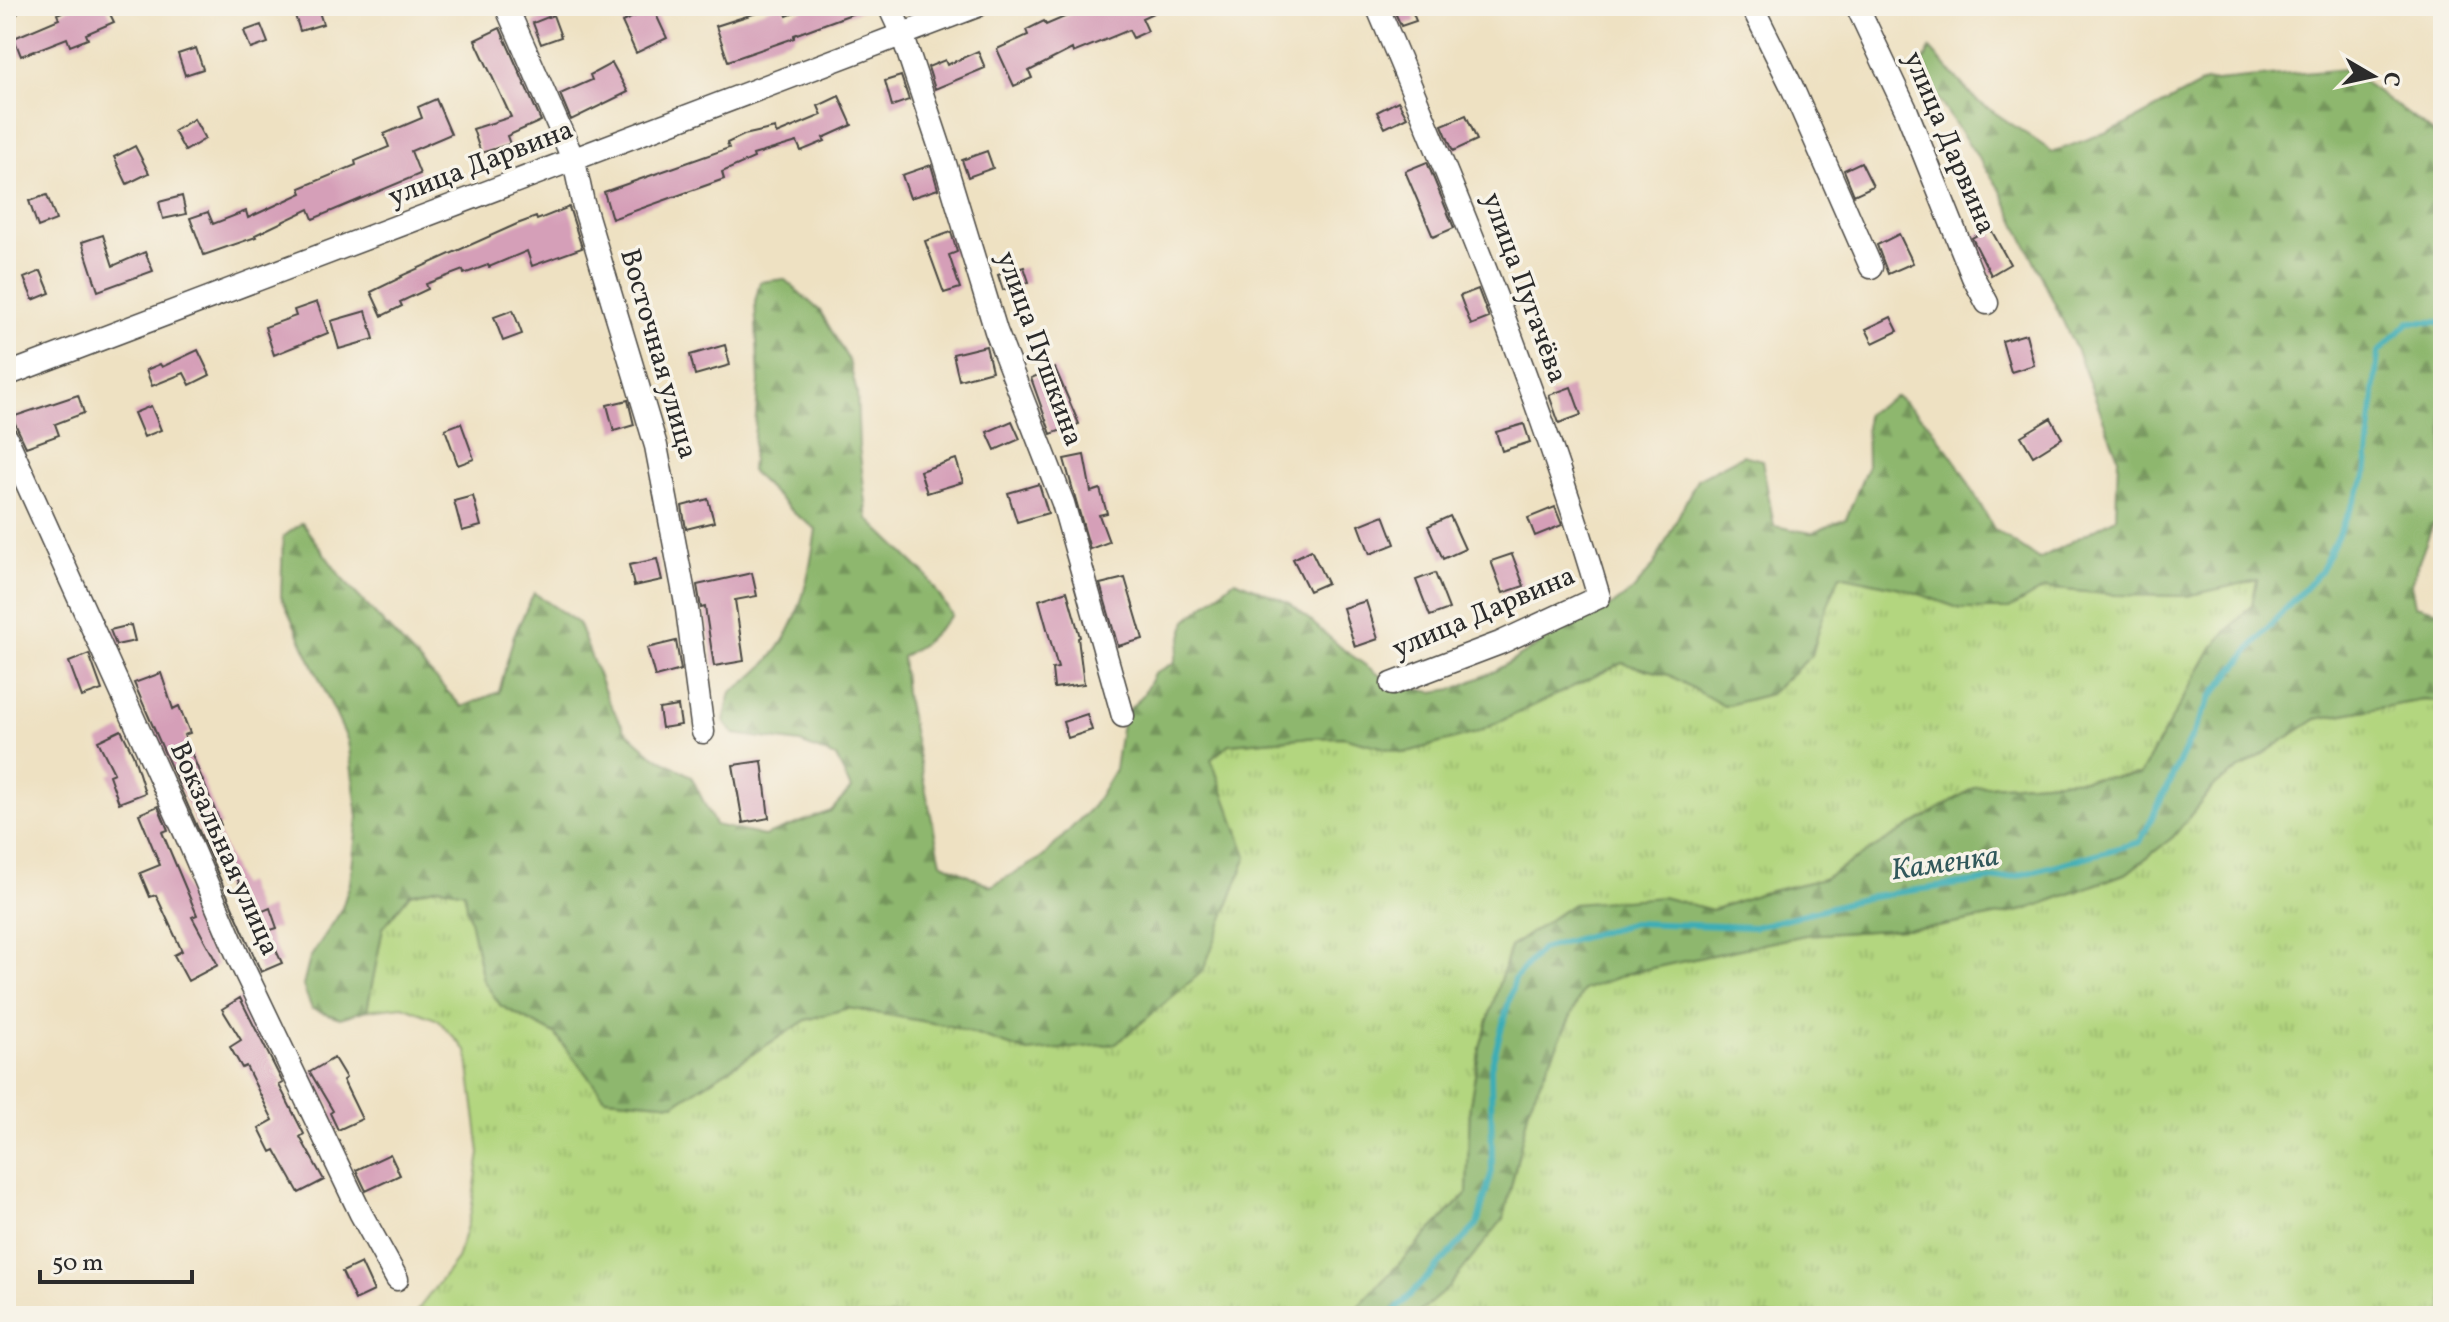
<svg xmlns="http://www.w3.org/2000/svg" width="2449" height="1322" viewBox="0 0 2449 1322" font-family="Vollkorn,serif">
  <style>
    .grass { fill: url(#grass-tufts); stroke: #6f8055; stroke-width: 2 }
    .forest { fill: url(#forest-firs); stroke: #5c714c; stroke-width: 2 }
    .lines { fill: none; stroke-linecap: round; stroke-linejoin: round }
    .stream { stroke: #3cadb5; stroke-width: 6 }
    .building { fill: #d59fb8 }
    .minor-casing { stroke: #484642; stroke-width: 25 }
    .minor { stroke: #fff; stroke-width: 22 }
    .labels { text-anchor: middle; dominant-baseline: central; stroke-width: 7; stroke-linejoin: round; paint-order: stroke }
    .street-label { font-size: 28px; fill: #2b2b2b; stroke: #f7f3e8 }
    .water-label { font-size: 30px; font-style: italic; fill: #31585b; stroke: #f7f3e8 }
  </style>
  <defs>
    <pattern id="grass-tufts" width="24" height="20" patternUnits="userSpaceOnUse" patternTransform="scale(2)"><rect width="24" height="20" fill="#b3d67f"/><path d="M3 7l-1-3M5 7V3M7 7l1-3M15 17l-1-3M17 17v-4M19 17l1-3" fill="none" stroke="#9ab86e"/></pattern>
    <pattern id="forest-firs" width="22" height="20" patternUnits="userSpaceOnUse" patternTransform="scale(2)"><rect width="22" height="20" fill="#8eb76e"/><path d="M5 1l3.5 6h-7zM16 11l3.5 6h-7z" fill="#74955b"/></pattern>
  </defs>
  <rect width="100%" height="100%" fill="#f7f3e8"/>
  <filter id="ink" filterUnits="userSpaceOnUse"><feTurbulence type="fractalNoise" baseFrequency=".0125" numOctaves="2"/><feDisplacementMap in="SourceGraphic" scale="16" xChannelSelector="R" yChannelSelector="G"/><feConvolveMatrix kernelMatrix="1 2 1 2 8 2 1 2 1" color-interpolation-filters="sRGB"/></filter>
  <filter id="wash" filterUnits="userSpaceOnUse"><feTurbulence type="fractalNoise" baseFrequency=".006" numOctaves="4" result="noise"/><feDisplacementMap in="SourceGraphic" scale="32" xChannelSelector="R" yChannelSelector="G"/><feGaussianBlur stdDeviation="1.8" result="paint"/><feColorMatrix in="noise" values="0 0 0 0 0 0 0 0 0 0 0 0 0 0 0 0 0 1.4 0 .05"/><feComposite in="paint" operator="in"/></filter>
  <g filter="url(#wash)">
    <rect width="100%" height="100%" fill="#eee1c2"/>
    <path class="grass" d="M1840 575 1905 589 1961 609H2009L2045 588 2115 595 2187 596 2257 580 2252 605 2213 646 2140 775 1975 787 1823 879 1762 893 1712 910 1662 897 1510 947 1480 1047 1470 1104 1467 1193 1349 1316H413L457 1259 471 1212 480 1153 467 1051 438 1020 403 1006 367 1010 383 928 410 894 439 887 465 892 483 980 501 1006 555 1034 605 1098 674 1104 806 1020 848 1008 950 1026 1028 1052 1203 970 1247 856 1211 759 1230 744 1301 738 1343 737 1404 753 1476 733 1622 663 1669 675 1724 706 1770 694 1812 655 1821 622Z
      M2423 700 2443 701V1316H1416L1504 1218 1530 1103 1583 990 1629 973 1805 935 1938 927 2025 910 2127 873 2173 837 2214 786 2316 719Z"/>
    <path class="forest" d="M1930 49 1976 100 2053 152 2121 127 2205 82 2346 69 2432 132 2443 149V518L2433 524 2411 583 2415 605 2443 612V701L2423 700 2316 719 2214 786 2173 837 2127 873 2025 910 1938 927 1805 935 1629 973 1583 990 1530 1103 1504 1218 1448 1288 1415 1316H1349L1467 1193 1470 1104 1480 1047 1510 947 1573 904 1662 897 1712 910 1762 893 1823 879 1975 787 2140 775 2213 646 2252 605 2257 580 2187 596 2115 595 2045 588 2009 609H1961L1905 589 1840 575 1821 622 1812 655 1770 694 1724 706 1669 675 1622 663 1476 733 1404 753 1343 737 1301 738 1230 744 1211 759 1247 856 1203 971 1116 1044 1028 1052 950 1026 848 1008 806 1020 674 1104 605 1098 555 1034 501 1006 483 980 464 892 439 887 410 894 383 928 367 1010 340 1018 312 1009 303 986 310 958 341 911 350 883 358 817 348 741 281 596 283 537 302 523 344 581 462 707 499 692 514 635 534 593 578 623 608 700 625 730 653 755 691 776 715 825 764 836 831 811 851 789 836 757 800 743 734 734 724 721 731 692C794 653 806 598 816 529L795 514 751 471 759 382 755 302 760 282 784 279 820 311 849 361 857 393 859 446 868 519 926 575 952 615 924 643 902 657 905 693 941 862 991 886 1043 857 1093 806 1115 769 1123 716 1143 695 1154 674 1174 663 1187 620 1235 580 1290 603 1344 650 1392 684 1432 692 1454 689 1495 671 1562 631 1602 613 1633 590 1654 565 1697 479 1743 455 1762 460 1774 526 1812 533 1846 519 1867 468 1866 414 1896 396 1929 424 1958 465 1994 529 2039 559 2116 518 2118 457 2077 351 2001 191 1919 71Z"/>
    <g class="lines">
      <path class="stream" d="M1390 1316 1477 1225 1492 1171 1491 1067 1515 979 1541 949 1633 923 1754 927 1873 896 2017 876 2140 842 2211 697 2265 631 2320 572 2366 477 2378 353 2409 322H2443"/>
    </g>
    <g id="blocks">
      <path class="building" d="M76 6H106L114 22 86 34 88 39 70 46 67 38 21 56 14 38 59 19 57 14Z
        M292 6H317L323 24 300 31Z
        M778 6H783L787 16 812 6 868 8 794 35V38L728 61 716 26Z
        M1090 6H1168L1142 18 1148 31 1133 38 1129 30 1073 53 1072 49 1029 71 1032 78 1014 86 997 49 1028 35 1026 30 1044 21 1046 25Z
        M1398 6H1410L1416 21 1401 26 1393 8Z
        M653 8 667 38 636 53 622 22Z
        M553 15 561 37 541 44 533 23Z
        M261 25 268 43 251 49 244 31Z
        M500 28 541 121 507 136 510 144 481 153 473 129 511 117 475 40Z
        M196 48 203 69 185 75 178 54Z
        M978 51 985 68 935 89 928 67 945 60 947 65Z
        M612 63 628 92 571 120 560 94 592 80 590 75Z
        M901 76 909 100 892 106 885 81Z
        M839 96 852 125 823 138 825 141 801 151 797 142 753 155 754 158 722 172 724 179 612 219 604 192 729 148 727 143 744 135 775 128 776 134 822 115 818 106Z
        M436 99 451 134 411 151 420 174 313 219 309 209 255 235 256 237 204 255 190 218 208 212 213 224 246 211 248 218 302 193 300 188 356 165 355 161 389 147 384 134 422 118 418 107Z
        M1398 101 1407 117 1385 128 1377 112Z
        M1466 115 1477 140 1453 151 1442 125Z
        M194 119 205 139 185 151 174 131Z
        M135 146 149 173 127 184 114 157Z
        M987 151 993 168 968 177 962 160Z
        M1427 162 1454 228 1433 237 1405 171Z
        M1861 162 1873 186 1854 195 1844 170Z
        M931 165 938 189 910 198 902 175Z
        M47 195 56 220 38 227 29 201Z
        M182 196 186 214 163 219 159 202Z
        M569 207 582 248 532 266 527 251 489 267 488 265 464 274 463 270 426 284 428 289 400 302 402 306 382 316 371 292 402 277 401 276 517 224 536 217 537 220Z
        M1990 228 2010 264 1991 275 1972 238Z
        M951 232 957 252 949 255 960 288 944 293 925 241Z
        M1899 234 1913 263 1888 274 1877 245Z
        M103 235 113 266 145 252 153 271 98 291 82 242Z
        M1024 267 1029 282 1003 290 998 275Z
        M41 271 50 293 33 300 24 278Z
        M1478 289 1489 318 1471 325 1460 296Z
        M317 302 328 333 274 355 265 327 296 316 294 310Z
        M513 310 522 334 503 341 494 317Z
        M366 311 374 339 339 349 331 321Z
        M1891 317 1898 331 1873 343 1866 329Z
        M2026 334 2034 365 2011 372 2002 341Z
        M725 345 730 365 695 375 690 355Z
        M986 346 992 371 959 380 953 354Z
        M198 350 210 375 190 385 184 373 152 386 146 370 160 364 162 367Z
        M1055 368 1079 424 1051 434 1031 378Z
        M1571 387 1581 415 1559 423 1549 395Z
        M78 395 84 413 55 424 59 435 26 447 12 417Z
        M628 400 634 425 614 431 607 405Z
        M151 406 161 430 144 437 134 413Z
        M2051 418 2062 438 2033 456 2021 436Z
        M1012 421 1020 439 995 450 987 432Z
        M461 423 474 459 458 465 445 429Z
        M1524 424 1530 442 1502 451 1496 432Z
        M1084 455 1091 492 1100 489 1107 513 1099 515 1109 542 1090 549 1064 459Z
        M956 459 963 482 927 493 920 471Z
        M1039 484 1048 513 1017 522 1008 493Z
        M473 496 481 526 462 531 454 501Z
        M708 499 714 522 686 529 682 506Z
        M1555 507 1562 525 1535 536 1528 518Z
        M1384 515 1395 544 1370 554 1359 525Z
        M1450 516 1465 549 1443 559 1428 526Z
        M1311 550 1327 583 1309 591 1293 559Z
        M1512 554 1524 586 1503 593 1491 561Z
        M657 559 662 580 634 586 629 565Z
        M752 573 757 596 735 600 744 661 714 666 705 607 701 608 697 585Z
        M1435 573 1449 609 1430 616 1416 580Z
        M1125 578 1143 639 1118 646 1100 584Z
        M1067 591 1080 637 1078 638 1084 684 1054 688 1052 669 1058 668 1039 600Z
        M1366 601 1378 639 1355 647 1343 608Z
        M131 625 135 641 116 645 110 630Z
        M676 641 681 670 655 677 647 648Z
        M89 654 102 690 82 697 69 662Z
        M161 673 173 709 179 706 190 733 184 735 221 825 216 827 240 885 246 882 258 913 270 908 277 928 267 931 282 963 261 972 134 683Z
        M678 706 681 725 662 728 659 709Z
        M1087 714 1092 730 1068 738 1063 722Z
        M121 730 133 754 145 793 119 803 109 775 114 773 98 741Z
        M762 761 769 818 743 823 733 765Z
        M158 806 168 830 162 832 197 915 192 917 218 965 188 981 174 955 182 951 156 895 150 897 140 873 160 865 139 814Z
        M240 998 283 1083 279 1085 304 1134 300 1137 324 1180 299 1193 275 1150 271 1152 259 1128 273 1120 246 1066 242 1068 230 1047 241 1040 222 1009Z
        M334 1058 346 1078 343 1080 362 1119 338 1130 330 1113 333 1111 310 1072Z
        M390 1154 400 1175 366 1191 356 1170Z
        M361 1263 374 1291 355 1300 342 1272Z"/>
    </g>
  </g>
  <g filter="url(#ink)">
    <use href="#blocks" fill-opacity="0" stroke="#484642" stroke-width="2"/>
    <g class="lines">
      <defs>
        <path id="minor" d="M506 6 574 161 583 203 656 446 687 609 703 732
          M889 6 902 34 943 157 996 331 1063 503 1123 716
          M1377 6C1459 200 1540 395 1599 597L1500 643 1392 684
          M1752 6 1791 85 1871 267
          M1857 6 1907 112 1973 277 1987 303
          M6 7 9 6
          M6 375 977 6
          M6 437 187 837 240 961 361 1214 397 1279"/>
      </defs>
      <use href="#minor" class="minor-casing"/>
      <use href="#minor" class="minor"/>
    </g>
  </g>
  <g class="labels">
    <g class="street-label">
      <text transform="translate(1949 143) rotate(67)">улица Дарвина</text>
      <text transform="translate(481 164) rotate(-21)">улица Дарвина</text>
      <text transform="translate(1524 288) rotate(70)">улица Пугачёва</text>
      <text transform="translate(1039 349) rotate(70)">улица Пушкина</text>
      <text transform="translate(658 354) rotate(74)">Восточная улица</text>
      <text transform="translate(1484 613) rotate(-23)">улица Дарвина</text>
      <text transform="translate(224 849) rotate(66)">Вокзальная улица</text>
    </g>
    <g class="water-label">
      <text transform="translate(1945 864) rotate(-8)">Каменка</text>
    </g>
  </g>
  <rect width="2449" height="1322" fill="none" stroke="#f7f3e8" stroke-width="32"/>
  <g transform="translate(2373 76) rotate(99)" stroke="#f7f3e8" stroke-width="6" paint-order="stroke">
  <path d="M0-6L14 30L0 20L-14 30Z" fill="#2b2b2b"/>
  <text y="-12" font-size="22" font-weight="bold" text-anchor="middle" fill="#2b2b2b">С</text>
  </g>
  <path d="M40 1270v12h152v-12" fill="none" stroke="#2b2b2b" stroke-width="4"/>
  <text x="52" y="1270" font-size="24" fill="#2b2b2b" stroke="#f7f3e8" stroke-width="6" paint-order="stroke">50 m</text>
</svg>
